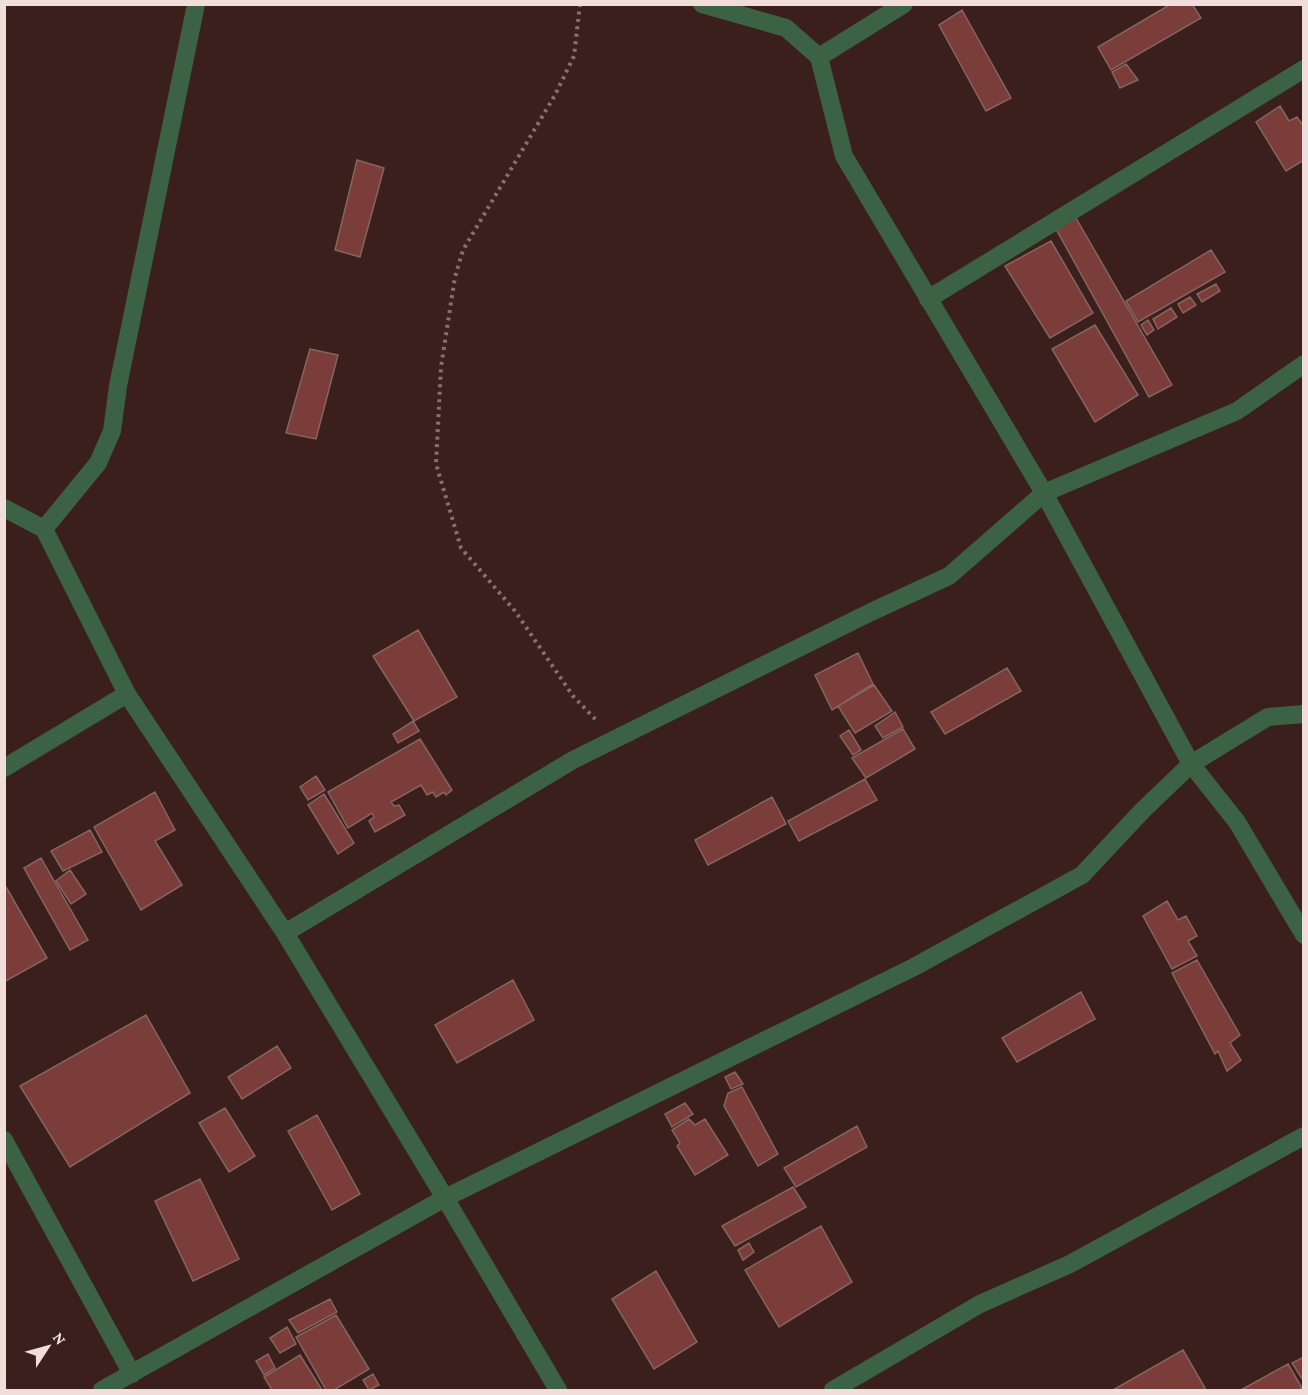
<svg xmlns="http://www.w3.org/2000/svg" width="1308" height="1395" viewBox="0 0 1308 1395" font-family="'Crimson Pro',serif">
  <style>
    .building { fill: #7b3d3a; stroke: #866460; stroke-width: 1.5 }
    .lines { fill: none; stroke-linecap: round; stroke-linejoin: round }
    .path { stroke: #88706d; stroke-width: 4; stroke-dasharray: 3 4.5; stroke-linecap: butt }
    .street { stroke: #3b6244; stroke-width: 18 }
  </style>
  <rect width="100%" height="100%" fill="#3b1f1c"/>
  <path class="building" d="M1171 4H1192L1201 18 1111 70 1098 47Z
    M962 10 1011 98 986 111 939 25Z
    M1126 64 1138 80 1120 88 1112 72Z
    M1280 106 1289 121 1297 117 1304 127V160L1286 171 1256 122Z
    M357 160 384 168 360 257 335 250Z
    M1076 218 1172 385 1149 397 1056 229Z
    M1051 241 1093 313 1050 338 1005 266Z
    M1211 250 1225 272 1138 322 1126 301Z
    M1216 284 1220 291 1202 302 1197 294Z
    M1190 297 1196 305 1183 313 1178 304Z
    M1171 308 1177 317 1158 329 1153 319Z
    M1148 320 1154 330 1147 335 1141 325Z
    M1095 325 1138 395 1095 422 1052 349Z
    M310 349 338 355 316 439 286 433Z
    M418 630 457 697 414 721 373 656Z
    M858 653 873 684 832 710 815 675Z
    M1007 668 1021 691 945 734 931 712Z
    M874 685 892 711 855 733 838 706Z
    M895 712 903 727 883 738 875 726Z
    M413 721 419 731 398 743 393 734Z
    M903 729 915 749 866 778 852 758Z
    M849 730 861 750 853 755 840 736Z
    M420 739 452 790 446 795 444 792 436 797 433 792 427 795 421 785 391 802 394 806 399 805 405 815 375 832 369 821 374 817 372 813 348 828 328 792Z
    M316 776 325 790 308 800 300 787Z
    M865 779 877 800 799 841 788 821Z
    M155 792 175 830 155 841 182 885 141 910 94 827Z
    M324 794 354 843 338 854 308 805Z
    M772 797 786 824 708 865 695 840Z
    M90 830 102 852 63 871 51 851Z
    M41 858 88 940 70 950 24 868Z
    M70 870 86 894 71 904 56 881Z
    M6 887 47 958 4 982V888Z
    M1167 901 1178 920 1186 916 1197 936 1188 941 1197 956 1172 969 1143 916Z
    M1197 960 1240 1035 1230 1043 1241 1060 1227 1071 1218 1051 1215 1054 1172 973Z
    M513 980 534 1020 457 1063 435 1025Z
    M1081 992 1095 1019 1017 1062 1002 1038Z
    M146 1015 190 1093 70 1167 20 1086Z
    M277 1046 291 1068 242 1099 228 1077Z
    M735 1072 743 1084 731 1089 725 1077Z
    M742 1087 778 1154 758 1166 724 1106 728 1093Z
    M685 1103 693 1114 672 1127 665 1114Z
    M225 1108 255 1156 229 1172 199 1123Z
    M317 1115 360 1194 332 1210 288 1131Z
    M689 1119 695 1125 705 1119 728 1155 695 1175 677 1146 680 1143 672 1130Z
    M857 1126 867 1147 796 1187 784 1168Z
    M200 1179 239 1259 193 1281 155 1201Z
    M793 1187 806 1207 735 1246 722 1226Z
    M821 1226 852 1282 779 1327 745 1270Z
    M749 1243 754 1252 743 1260 738 1250Z
    M656 1271 697 1342 654 1369 612 1299Z
    M330 1299 337 1312 298 1333 289 1320Z
    M336 1315 369 1369 334 1390H326L296 1337Z
    M287 1327 296 1344 280 1353 270 1338Z
    M1183 1350 1205 1388 1202 1390H1113Z
    M268 1354 275 1368 264 1375 256 1361Z
    M300 1355 322 1390H272L264 1377Z
    M1304 1357V1382L1292 1363Z
    M1288 1364 1302 1388 1298 1390H1241Z
    M373 1374 379 1385 369 1390 363 1380Z"/>
  <g class="lines">
    <path class="path" d="M580 4 574 56 555 95 463 250 455 277 441 367 436 464 461 548 515 611 573 696 597 721"/>
    <path class="street" d="M702 4 786 28 819 57 844 156 1044 493 1191 764 1237 822 1304 935
      M819 57 904 4
      M928 299 1304 69
      M4 508 44 529 127 694 285 933 445 1198 558 1390
      M44 529 98 463 112 431 118 386 196 4
      M4 768 127 694
      M285 933 573 760 871 612 949 576 1044 493 1237 411 1304 364
      M4 1140 132 1374
      M102 1390 445 1198 914 967 1082 875 1142 811 1191 764 1268 717 1304 714
      M833 1390 980 1304 1070 1264 1304 1136"/>
  </g>
  <rect width="1308" height="1395" fill="none" stroke="#f1ddda" stroke-width="12"/>
  <g transform="translate(48 1347) rotate(54)" stroke="#3b1f1c" stroke-width="4.5" paint-order="stroke">
  <path d="M0-4.5L10 22L0 15L-10 22Z" fill="#f1ddda"/>
  <text y="-9" font-size="16" font-weight="bold" text-anchor="middle" fill="#f1ddda">N</text>
  </g>
</svg>
